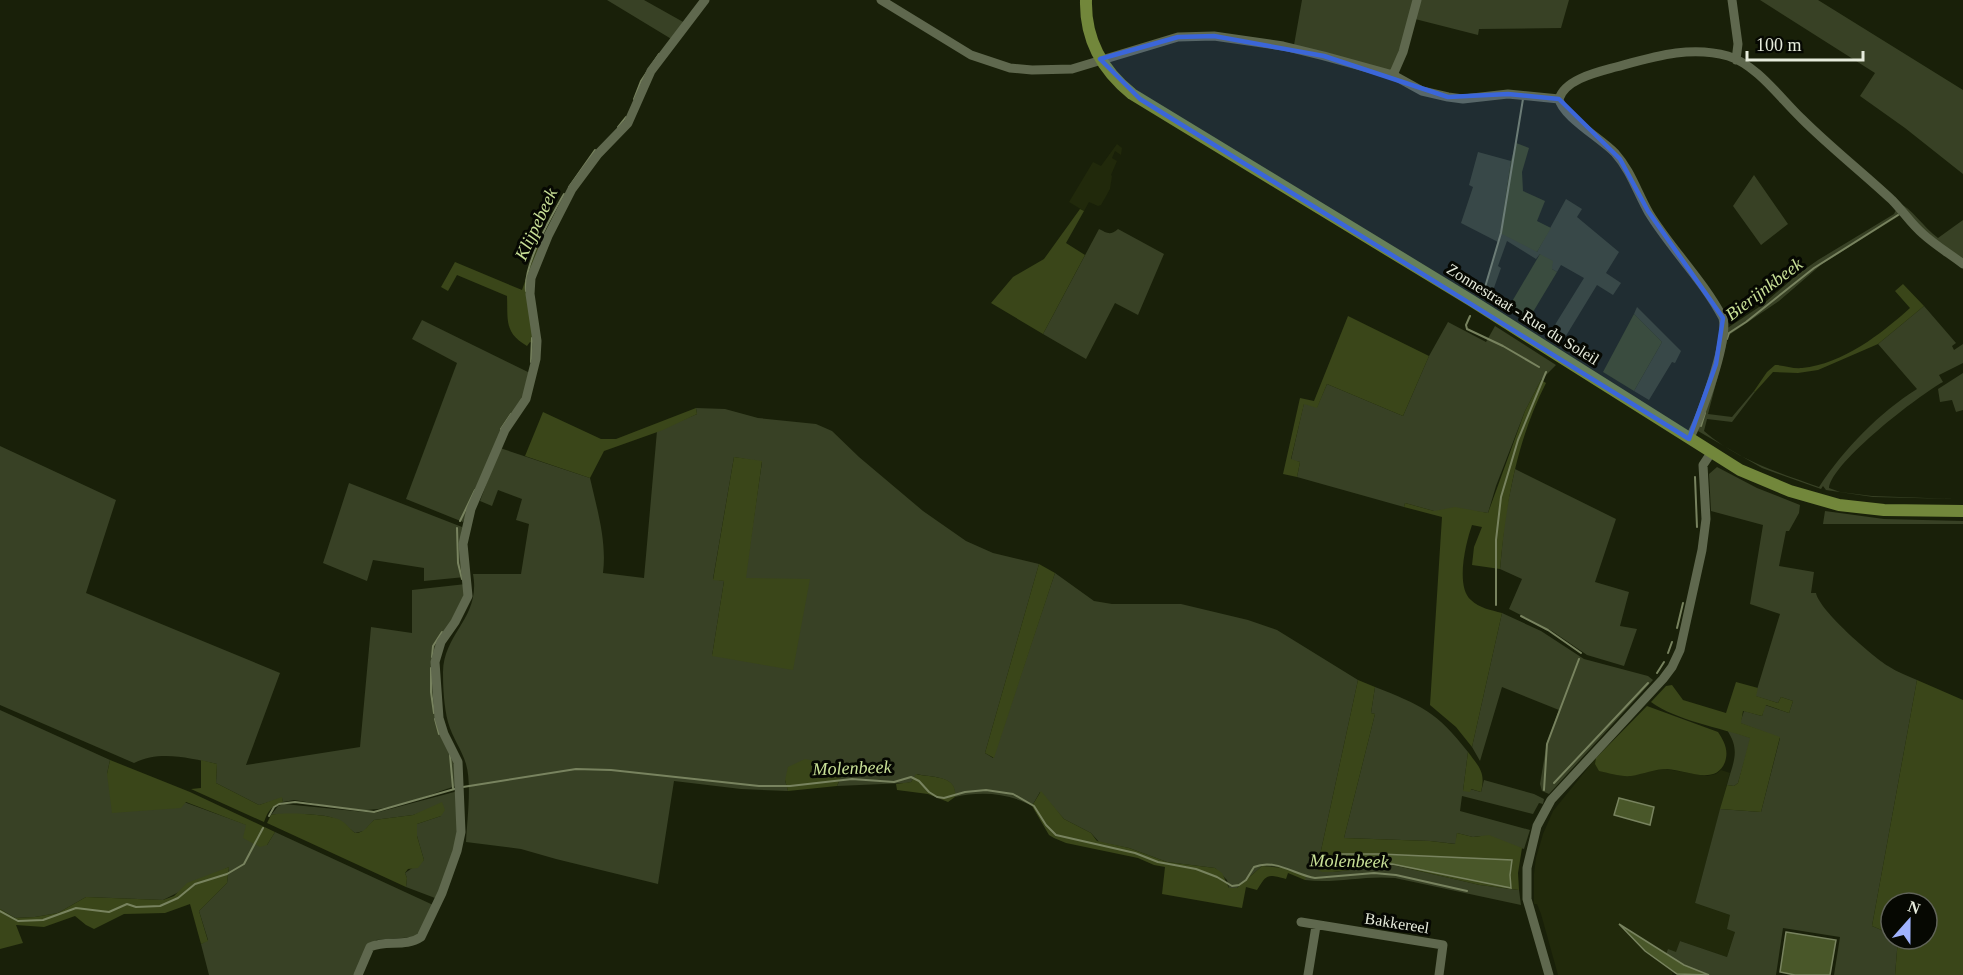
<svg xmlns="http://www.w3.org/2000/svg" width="1963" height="975" viewBox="0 0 1963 975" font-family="'Times New Roman',serif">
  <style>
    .built { fill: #21290b }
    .green { fill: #384125; fill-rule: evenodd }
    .forest { fill: #3a4619 }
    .water { fill: #495729; stroke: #78835f; stroke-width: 1.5 }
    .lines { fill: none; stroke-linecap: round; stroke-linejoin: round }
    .stream { stroke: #78835f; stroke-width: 2 }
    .minor { stroke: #5f684e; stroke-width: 9 }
    .major { stroke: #72873b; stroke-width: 12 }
    .marked { fill: #3b66d9; fill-opacity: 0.2; stroke: #3b66d9; stroke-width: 4.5; stroke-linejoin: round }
    .labels { text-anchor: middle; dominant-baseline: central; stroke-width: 6; stroke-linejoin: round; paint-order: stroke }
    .street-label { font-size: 16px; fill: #e6ebdc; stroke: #060802 }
    .water-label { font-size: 18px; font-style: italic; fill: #c9e197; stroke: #060802 }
  </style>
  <rect width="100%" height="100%" fill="#192009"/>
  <path class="built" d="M1117 144 1122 148 1121 155 1115 151 1112 158 1117 161 1111 175 1112 176 1110 189 1101 205 1098 206 1089 202 1084 211 1069 202 1093 162 1101 166Z
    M1596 758 1650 771 1666 769 1707 776 1716 774 1721 770 1730 773 1695 903 1730 915 1735 932 1727 957 1680 941 1672 975H1558L1541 914 1537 904H1534V874L1536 858 1543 834 1553 811Z"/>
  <path class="green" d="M607 0H644L685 23 673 40Z
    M1302 0H1415L1393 70 1388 71 1294 45Z
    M1420 0H1569L1561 28 1479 29 1478 35 1415 19Z
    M1760 0H1818L1963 90V174L1905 128 1860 96 1875 73Z
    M1478 152 1511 161 1503 216 1537 252 1566 199 1582 209 1577 217 1619 252 1606 273 1621 283 1613 295 1597 285 1561 344 1548 336 1584 278 1561 265 1557 272 1552 269 1540 254 1536 259 1507 241 1498 266 1501 268 1490 299 1483 294 1498 242 1461 223 1473 187 1469 185Z
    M1754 175 1788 224 1761 245 1733 206Z
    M1896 201C1913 209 1923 227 1938 238L1963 220V262L1927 235Z
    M1897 208 1902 214 1822 264 1779 301 1726 337V329L1762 305 1798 274 1818 260 1894 214Z
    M1099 229C1107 233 1110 236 1118 229L1164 254 1138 315 1115 303 1086 359 1043 334Z
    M1924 306 1956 343 1952 346 1954 350 1963 344V363L1939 375 1943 382C1919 395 1832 462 1829 488L1840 492 1872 496 1955 499 1873 497 1826 490 1823 486 1821 489 1762 468 1698 431 1726 340 1727 341 1708 414 1732 417 1754 391 1755 392 1732 422 1707 419 1704 431C1735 459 1780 473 1819 487 1843 450 1880 412 1917 389L1878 344Z
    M1637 307 1681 351 1675 363 1672 362 1649 400 1634 391 1662 342 1634 314Z
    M422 320 530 373 523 400 505 425 463 522 406 499 457 363 412 339Z
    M1448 322 1486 342 1495 326 1556 365 1541 380 1525 411 1496 486 1488 513 1473 511H1434L1405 503 1404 507 1297 477 1300 462 1291 460 1304 403 1317 407 1327 384 1403 416 1429 356Z
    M1963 373V410L1956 412 1952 400 1940 402 1938 389Z
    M696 408 725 409 758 418 816 424 832 431 859 457 923 511 966 541 993 553 1039 564 985 753 993 758 1055 573 1094 601 1112 604H1181L1248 620 1277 630 1358 680 1317 869 1333 872 1393 865 1480 885 1519 890 1521 905 1395 878C1364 875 1335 884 1305 880V876C1291 870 1278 866 1262 866L1237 888H1229L1227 880 1215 868 1167 862 1129 848 1099 842 1091 833 1064 819 1040 792 1032 806C1009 793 981 791 955 797 957 775 933 778 917 774L911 782 906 783 837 786C841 777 843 773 835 766L785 780 788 791 741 789 674 781 658 884 556 859 521 849 466 842C467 821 472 784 466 764 462 750 452 737 448 722 444 707 443 688 443 672 444 632 481 618 473 574H521L529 524 516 520 522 499 498 490 492 506 480 501 500 448 590 478C597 509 607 541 603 573L644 578 657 431 697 414ZM734 457 762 462 745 578 712 656 724 581 713 579Z
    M0 446 116 500 86 593 280 673 246 765 360 747 371 627 412 633V590L466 584 465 599 436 645V713L455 757 456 786C427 795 397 809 367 810 343 811 317 803 294 800L283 802 282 798 259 805 216 783 217 764C189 758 160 750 134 763L0 705Z
    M1717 467 1757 488 1800 505 1799 513 1789 531H1786L1779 566 1814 572 1811 593H1816C1819 610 1872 656 1888 666 1897 672 1908 676 1917 680L1872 926 1891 934V939H1898L1895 975H1834L1840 937 1783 928 1776 975H1677L1679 962 1676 961 1674 966 1664 960 1668 949 1676 952 1680 941 1727 957 1735 932 1727 929 1730 915 1695 903 1720 809 1761 812 1780 738 1740 723 1744 711 1762 716 1765 705 1789 713 1793 701 1781 697 1778 703 1755 696 1780 614 1750 604 1763 525 1711 511 1709 474Z
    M1515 469 1616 519 1595 582 1629 592 1620 626 1637 629 1624 666 1587 655 1552 631 1509 609 1522 579 1500 569 1505 516Z
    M349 483 462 527 461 542 465 577 424 581V568L373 560 367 581 323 563Z
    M1825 511 1884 519 1963 521V524H1823Z
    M1502 613 1541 631 1584 659 1648 676 1653 680 1549 794 1542 791 1540 784 1547 742 1559 710 1502 687 1480 761 1472 747Z
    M1375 687C1421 705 1437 712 1468 752L1463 791 1470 789 1481 792 1484 780 1534 794 1544 799 1543 804 1539 803 1533 814 1462 796 1460 811 1530 830 1524 849 1480 836 1473 837 1457 833 1456 844 1430 841 1344 838 1375 714 1371 713Z
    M0 710 110 760 107 774 247 825 267 845 275 832 431 904 433 905 425 926 415 937 376 940 356 975H209L201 944 208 940 199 911 227 883 229 867 163 900 86 897 58 913 35 917 15 918 0 909Z
    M1727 730 1751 738 1738 783 1734 786 1727 785C1733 762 1741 751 1727 730Z
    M458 791 459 832 438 897 435 898 406 887 407 878 405 873 424 860 417 836V824L441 816 428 810 413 815 374 820 364 831 355 833C348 827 338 819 330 817 322 814 280 813 271 815L278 806 284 804 375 813Z"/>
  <path class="forest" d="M1516 143 1529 148 1522 172 1523 191 1545 201 1537 221 1551 228 1537 252 1500 233 1511 161Z
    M1080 209 1084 211 1066 243 1085 255 1043 334 991 303 1013 277 1044 259Z
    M538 244 542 245 529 274 534 344 530 342 527 346C504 333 508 320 507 296L457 275 448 291 441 287 455 262 522 290Z
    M1540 254 1553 261 1552 269 1557 272 1527 322 1507 310Z
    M1903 284 1924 306 1878 344 1818 370 1798 373 1773 372 1755 392 1754 391 1767 372 1775 365C1784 365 1793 369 1802 368 1843 364 1881 334 1910 308L1895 291Z
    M1634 314 1662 342 1634 391 1603 372Z
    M1348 316 1429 356 1403 416 1327 384 1317 408 1304 404 1291 459 1300 462 1297 477 1283 474 1300 398 1314 401Z
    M1541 380 1546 383C1516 442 1506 504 1500 569L1472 565 1474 547 1482 527 1472 525C1466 542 1455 586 1471 600 1479 608 1491 610 1502 613L1472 747 1456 727 1430 705 1442 517 1404 507 1405 503 1434 511 1455 507 1488 513 1525 411Z
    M696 408 697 414 663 430 604 451 590 478 525 456 543 412 601 439H616Z
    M734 457 762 461 746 578 810 579 793 670 712 656 724 581 713 580Z
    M1039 564 1055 573 994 758 985 753Z
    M1358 680 1375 687 1371 713 1375 714 1344 838 1430 841 1455 844 1457 833 1473 837 1489 835 1522 848 1518 873 1519 890 1480 885 1393 865 1333 872H1322L1317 869Z
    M1917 680 1963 700V975H1895L1898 939H1927V903H1891V934L1872 926Z
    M1736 682 1758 688 1756 696 1778 703 1781 697 1793 701 1789 713 1766 705 1762 716 1743 711 1741 723 1780 737 1761 812 1720 809 1727 785 1734 786 1738 783 1750 738C1721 728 1675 720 1651 702L1666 686 1672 685 1683 700 1726 713Z
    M1647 706 1718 732C1724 741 1729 750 1725 762 1716 786 1686 770 1667 769 1655 769 1643 774 1631 776 1621 777 1609 773 1599 771L1595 764 1596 758Z
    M1468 752C1479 767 1486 772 1481 792L1471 789 1470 792 1463 791Z
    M805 759 826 763 840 770 841 776 837 786 788 791 785 780 788 767Z
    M110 760 190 792 275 832 267 845 260 847 243 838 246 825 186 802 181 808 112 813 107 774Z
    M201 760 217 764 216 783 259 805 282 797 283 802C271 806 268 811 264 822L191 789 201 788Z
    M916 774C933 778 958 775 955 797L948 802 928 794 897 790 896 784 911 782Z
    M1041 791 1064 819 1091 833 1097 841 1129 848 1167 862 1215 868 1222 873 1229 888H1237L1262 866 1285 868 1306 876 1305 880 1288 873 1286 879C1267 874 1267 874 1257 890L1246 887 1242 908 1162 894 1165 867 1154 865 1138 858 1066 843 1054 838 1049 835 1032 806Z
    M442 802 445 810 441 816 417 824V836L424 860 418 868 408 869 405 873 407 878 406 887 267 823 271 815C284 812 328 814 340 820 346 823 350 829 355 833 365 833 367 826 374 820L413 815Z
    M229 867 227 883 199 911 208 941 201 944 190 904 165 913 124 914 94 929 86 925 75 916 44 927 16 925 23 943 0 949V909L15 918 35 917 58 913 86 897 163 900 174 896 187 883Z"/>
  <path class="water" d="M1619 798 1654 807 1650 825 1614 815Z
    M1338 854H1380L1512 860 1510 875 1511 888 1392 864 1331 866Z
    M1619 924 1684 965 1709 975 1677 974 1645 951Z
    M1786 932 1836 940 1830 975H1795L1780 972Z"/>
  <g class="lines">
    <path class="stream" d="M634 99 641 81 659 54
      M618 127 626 117
      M569 187 595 150
      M526 291C523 265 551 217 564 194
      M1483 294 1501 233 1523 99
      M1470 316 1466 325 1467 329 1503 346 1539 367
      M1727 339 1729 333 1746 322 1814 268 1898 215
      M531 362 532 338
      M1701 426 1705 413
      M501 429 511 414
      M1695 477 1697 527
      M460 521 475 490
      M457 528 458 563 462 579
      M1496 605V540L1501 497 1518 440 1546 372
      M1521 616 1548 630 1581 653
      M1677 628 1683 603
      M1668 653 1672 642
      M432 657 433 646 442 632
      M431 668V692L434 713
      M1657 673 1664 662
      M435 719 439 734
      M450 755 453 788
      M1554 783 1648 683
      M463 787 576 769 611 770 759 786H790L852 779 894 782 911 777 919 781 929 792 937 797 944 798 965 792 986 790 1013 794 1034 806 1046 825 1056 835 1135 853 1158 862 1196 869 1217 877 1232 886 1239 885 1246 880 1254 867C1275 858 1295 875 1315 878L1374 873 1396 875 1467 891
      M1544 790 1547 744 1579 659
      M269 816 274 807 279 804 295 802 374 812 458 788
      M0 911 18 921 43 920 76 908 109 912 127 904 136 907 160 906 178 898 195 884 227 874 244 864 263 828"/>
    <path class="minor" d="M881 0 971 55 1010 68 1032 70 1072 69 1178 37 1214 36 1283 46 1324 56 1393 75 1422 91 1448 97 1463 99 1508 94 1559 99
      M1732 0 1738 44 1736 60
      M1393 75 1403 52 1417 0
      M1559 99C1565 79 1598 72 1616 67 1653 57 1690 45 1728 56 1757 65 1780 98 1801 118 1830 147 1862 172 1892 200 1903 211 1911 224 1923 234 1935 245 1950 254 1963 264
      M1559 99C1562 116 1602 139 1615 153 1631 171 1637 192 1649 213 1671 249 1703 280 1723 318 1729 340 1701 417 1689 439
      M1301 922 1443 945 1439 975
      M358 975 370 947C386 939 405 948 421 937L442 893 457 851 461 832 458 762 444 734 439 718 435 662 441 642 455 622 468 596 463 544 471 509 505 430 526 399 536 359 537 341 530 294 531 278 548 236 572 189 598 154 628 123 651 71 705 0
      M1308 975 1316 926
      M1549 975 1527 899V868L1537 826 1551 800 1663 679 1672 667 1680 650 1702 550 1706 519 1703 465 1711 453"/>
    <path class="major" d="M1086 0C1085 39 1102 70 1132 94L1472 301 1740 470 1790 491 1839 505 1884 510 1963 511"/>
  </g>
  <path class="marked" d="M1214 36 1324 56 1448 97 1508 94 1559 99 1620 159 1648 211 1723 318 1716 364 1689 439 1140 99 1100 59 1178 37Z"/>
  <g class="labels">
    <g class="street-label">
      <text transform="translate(1523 314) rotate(32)">Zonnestraat - Rue du Soleil</text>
      <text transform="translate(1397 923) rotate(9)">Bakkereel</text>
    </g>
    <g class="water-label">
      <text transform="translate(536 224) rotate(-65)">Klijpebeek</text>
      <text transform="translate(1764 289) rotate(-37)">Bierijnkbeek</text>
      <text transform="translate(852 768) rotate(-2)">Molenbeek</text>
      <text transform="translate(1349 861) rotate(1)">Molenbeek</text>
    </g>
  </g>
  <g transform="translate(1909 921) rotate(21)"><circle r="28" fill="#060802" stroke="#606359" stroke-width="1.5"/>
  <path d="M0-4.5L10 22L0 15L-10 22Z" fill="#a0b3fd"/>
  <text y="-9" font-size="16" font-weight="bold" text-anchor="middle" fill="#e6ebdc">N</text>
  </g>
  <path d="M1747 51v9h116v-9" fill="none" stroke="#e6ebdc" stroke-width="3"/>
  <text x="1756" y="51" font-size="18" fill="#e6ebdc" stroke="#060802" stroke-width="4.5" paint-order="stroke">100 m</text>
</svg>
